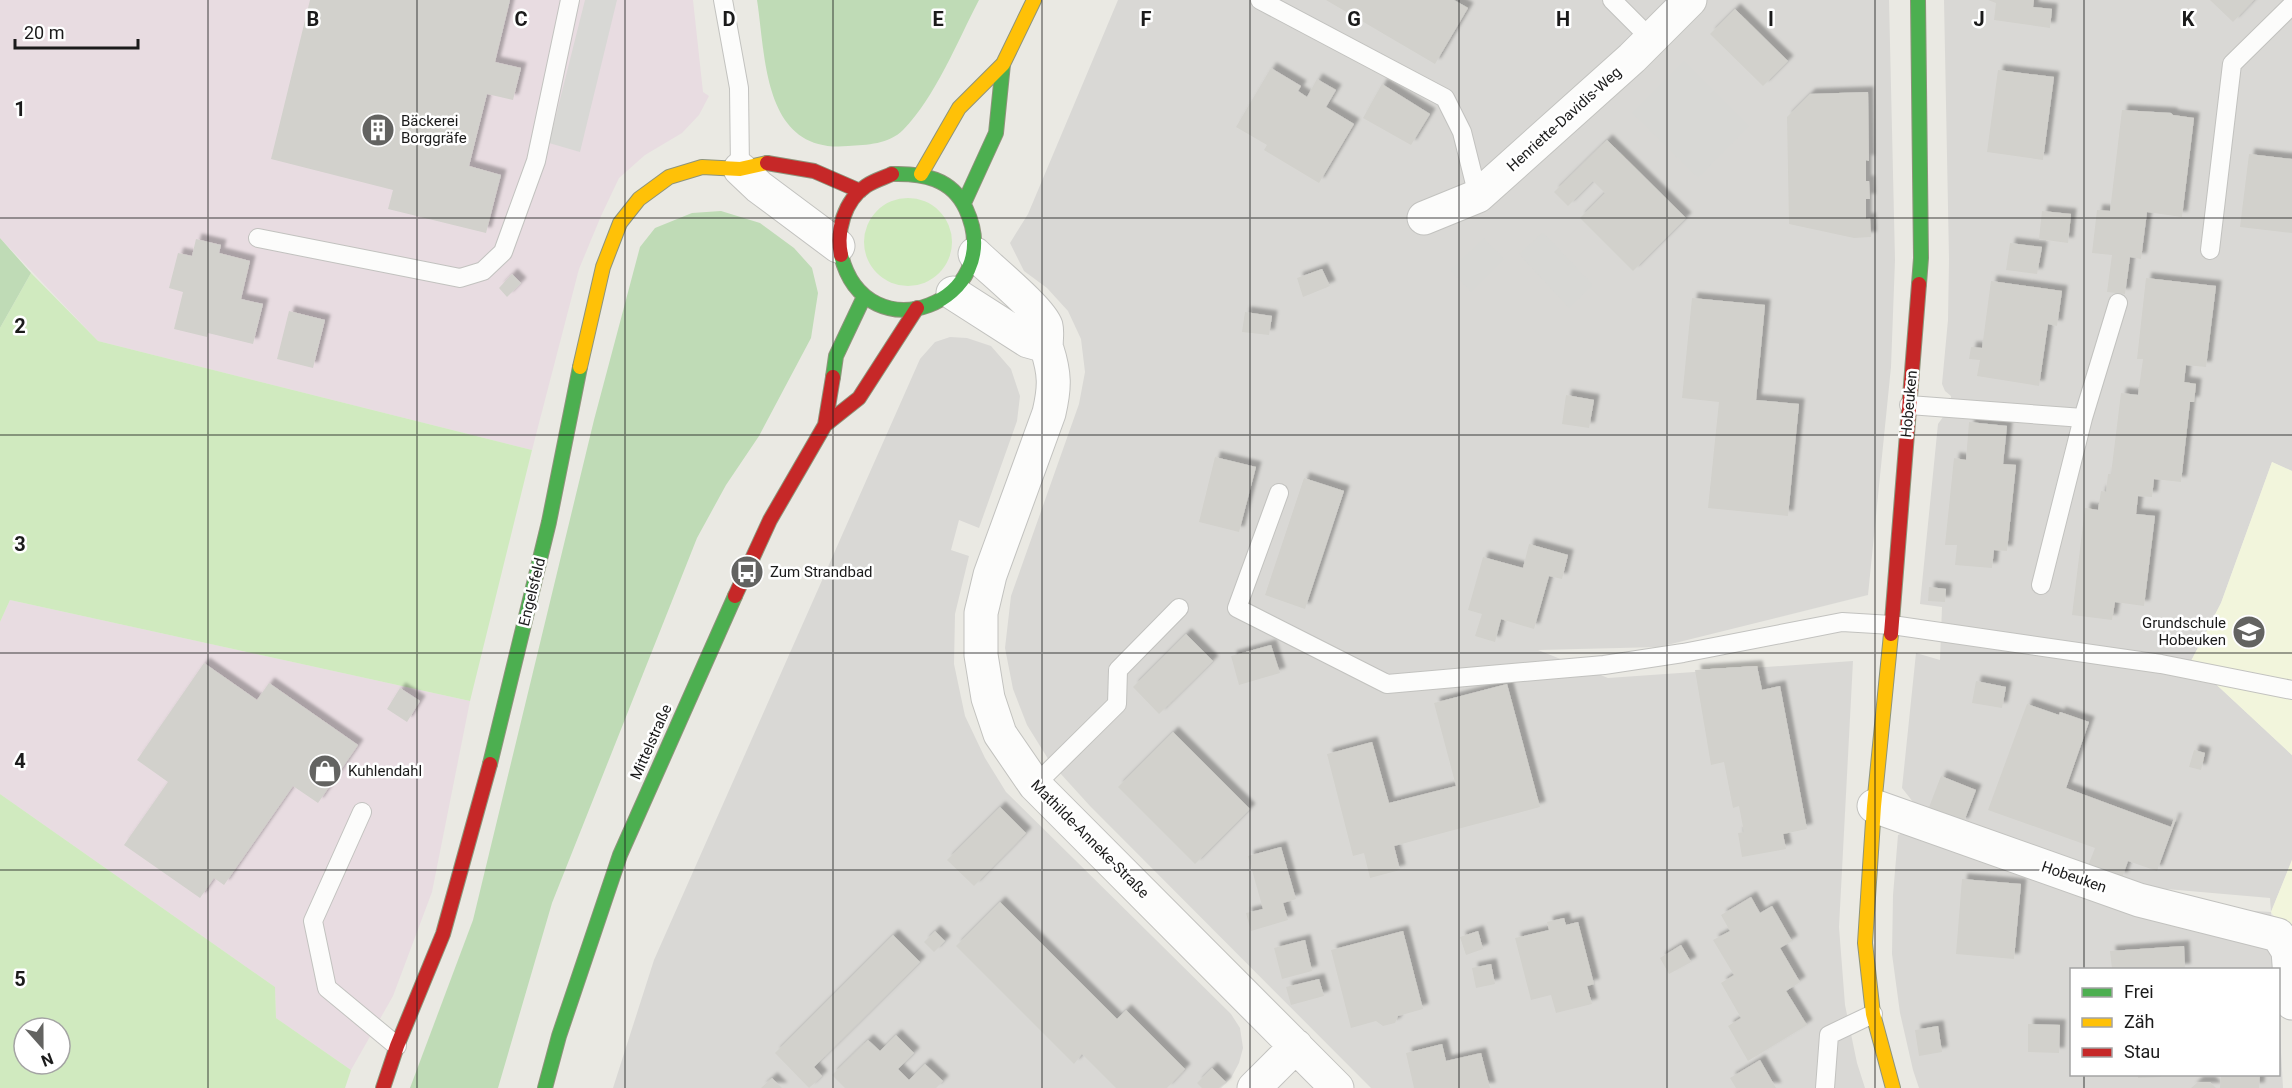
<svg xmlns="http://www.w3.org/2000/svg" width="2292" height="1088" viewBox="0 0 2292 1088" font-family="Roboto,sans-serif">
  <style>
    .residential { fill: #d9d8d5 }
    .industrial { fill: #e8dce1 }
    .education { fill: #f2f5dc }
    .grass { fill: #d0eabf; fill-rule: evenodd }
    .forest { fill: #bfdbb6 }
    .parking { fill: #d8d8d5 }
    .building { fill: #d2d1cc; filter: url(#shadow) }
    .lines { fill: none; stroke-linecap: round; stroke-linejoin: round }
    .lane-casing { stroke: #c2c2bf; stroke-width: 20 }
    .street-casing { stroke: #c2c2bf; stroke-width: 35 }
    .fast-casing { stroke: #8e947b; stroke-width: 16 }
    .slow-casing { stroke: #8e947b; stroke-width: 16 }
    .jam-casing { stroke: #8e947b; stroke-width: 16 }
    .lane { stroke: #fcfcfb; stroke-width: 18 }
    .street { stroke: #fcfcfb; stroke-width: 33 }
    .fast { stroke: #4caf50; stroke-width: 14 }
    .slow { stroke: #ffc107; stroke-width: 14 }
    .jam { stroke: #c62828; stroke-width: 14 }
    .grid { fill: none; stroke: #1b1b1b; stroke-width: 1.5; stroke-opacity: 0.55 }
    .labels { text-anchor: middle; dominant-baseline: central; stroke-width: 5; stroke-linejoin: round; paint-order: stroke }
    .street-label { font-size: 15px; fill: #1b1b1b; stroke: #fff }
    .poi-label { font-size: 15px; fill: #1b1b1b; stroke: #fff; text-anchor: start }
    .grid-label { font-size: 20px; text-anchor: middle; font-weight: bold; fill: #1b1b1b; stroke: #fff; stroke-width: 5; stroke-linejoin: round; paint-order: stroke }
  </style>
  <defs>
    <filter id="shadow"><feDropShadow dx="5.5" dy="-5.5" stdDeviation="1.5" flood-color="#0004"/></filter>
  </defs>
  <rect width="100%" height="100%" fill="#eae9e3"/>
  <path class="residential" d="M1118 0H1889L1895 260 1891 367 1868 595 1659 647 1538 650 1608 678 1853 661 1839 927 1845 1005 1857 1063 1865 1088H1371L1090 806 1050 762 1027 725 1013 689 1005 648 1011 596 1079 404 1085 372 1081 339 1068 311 1047 288 1024 271 1010 243 1028 214Z
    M1944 0H2292V471L2272 462 2221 603 2191 661 2292 755V860L2271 912 2275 969 2072 970V1074H2278L2279 1017 2283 1088H1919L1913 1070 1900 1013 1892 954 1893 895 1898 835 1911 830 2096 901 2271 912 2270 898 2120 885 1917 807 1902 788 1916 653 1940 660 1942 607 1920 604 1938 424 1943 417 1951 414V396L1945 391 1942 384 1948 320 1949 259Z
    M950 337 967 338 991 346 1011 369 1020 396 1017 421 979 528 959 520 951 550 969 556 955 614 954 664 965 716 985 758 1006 792 1231 1014 1240 1028 1243 1048 1239 1063 1231 1078 1221 1088H613L654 960 920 359 935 342Z"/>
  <path class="industrial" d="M0 0H693L703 92 709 96 699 115 682 133 645 155 619 178 601 216 579 269 532 450 98 341 0 238Z
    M10 600 470 701 432 892 393 996 351 1070 276 1018 275 987 0 794V622Z"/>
  <path class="education" d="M2272 462 2292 471V755L2191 661 2221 603Z
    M2292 860V944L2271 912Z"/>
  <path class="grass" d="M864 242a44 44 0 1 1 88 0a44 44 0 1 1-88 0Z
    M31 273 98 341 532 450 470 701 10 600 0 622V328Z
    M0 794 275 987 276 1018 351 1070 345 1088H0ZM24 1028H60V1064H24Z"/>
  <path class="forest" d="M757 0H979C958 40 935 98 903 130 889 144 867 145 848 146 763 154 766 58 757 0Z
    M721 211 760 223 794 248 812 268 818 293 811 338 759 436 726 485 697 538 552 903 498 1088H410L473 920 594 420 640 247 655 228 692 213Z
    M0 238 31 273 0 328Z"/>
  <path class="parking" d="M585 0H617L580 152 549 143Z
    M1684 61 1749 126 1698 178 1632 113Z
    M1543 232 1593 285 1569 308 1519 254Z
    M1484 238 1504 259 1471 292 1450 270Z"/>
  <path class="building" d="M310 0H510L495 62 521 68 513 100 487 94 469 166 501 175 486 233 388 209 393 190 271 159Z
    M1326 0H1454L1468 8 1435 64Z
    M1988 0H2034L2033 7 2052 9 2050 28 1994 20 1996 3Z
    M2210 0H2254L2233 22Z
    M1735 9 1788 61 1763 86 1710 34Z
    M1271 68 1301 86 1298 91 1307 97 1317 79 1336 90 1326 107 1354 124 1319 183 1264 150 1267 145 1236 127Z
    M1998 70 2054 77 2043 160 1987 152Z
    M1382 84 1430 114 1411 145 1363 118Z
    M1868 92 1869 161 1866 160V181H1869L1870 199H1866V219L1870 218 1871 237 1854 238 1789 224 1787 117 1810 94Z
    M2122 110 2171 113 2173 115 2194 118 2182 217 2147 212 2141 259 2130 257 2125 294 2107 292 2112 255 2092 253 2097 210 2110 211Z
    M1607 140 1686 218 1633 271 1580 218 1605 193 1593 181 1568 206 1554 192Z
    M2249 154 2292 159V233L2240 227Z
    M2042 211 2071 214 2068 243 2039 239Z
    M196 239 221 245 219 253 250 261 241 299 263 304 253 344 208 333 207 337 174 329 183 292 169 288 178 253 192 256Z
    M2010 243 2042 247 2037 274 2006 270Z
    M1322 269 1330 286 1303 297 1297 278Z
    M512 274 521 283 507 297 499 288Z
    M2146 278 2216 286 2206 367 2186 365 2184 382 2196 384 2194 402H2190L2181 482 2154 479 2152 497 2138 496 2136 514 2155 516 2144 606 2115 602 2112 620 2072 615 2085 508 2098 510 2101 491 2106 492 2108 474H2111L2121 393 2138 395 2143 359H2137Z
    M1991 281 2062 291 2057 326 2048 324 2039 386 1977 376 1980 360 1969 359 1971 347 1982 348Z
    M1692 298 1765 305 1756 400 1799 404 1788 516 1708 508 1719 402 1682 398Z
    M289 311 325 320 313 368 277 359Z
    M1245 312 1272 316 1269 335 1242 332Z
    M1566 395 1594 400 1589 428 1562 424Z
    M1969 422 2007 426 2003 464 2016 465 2007 551 1994 550 1992 568 1955 565 1957 545H1945L1954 458 1966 460Z
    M1215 457 1256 467 1239 532 1199 522Z
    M1304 478 1344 491 1305 609 1265 595Z
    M1529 544 1568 555 1562 579 1549 576 1534 629 1501 619 1495 642 1475 636 1482 614 1468 610 1483 557 1523 568Z
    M1929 587 1946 589 1945 602 1928 601Z
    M1186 634 1213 661 1159 714 1133 687Z
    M1271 645 1280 673 1239 685 1231 656Z
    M204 663 257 700 269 683 358 745 318 803 293 786 224 885 214 878 200 898 124 845 168 782 137 760Z
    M1757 666 1762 690 1780 686 1807 829 1783 834 1786 849 1742 857 1738 833 1744 832 1739 806 1733 808 1724 762 1711 765 1695 670Z
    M1976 681 2006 687 2002 708 1972 703Z
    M1507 684 1540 807 1394 846 1400 870 1370 878 1364 853 1353 856 1327 754 1372 742 1389 803 1456 786 1434 703Z
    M400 688 420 701 407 722 387 709Z
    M2027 704 2059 715 2060 712 2089 722 2066 788 2171 827 2174 818 2176 819 2157 871 2128 861 2122 878 2088 866 2095 848 1988 810Z
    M1173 732 1250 809 1195 864 1118 787Z
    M2194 750 2205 753 2201 770 2189 767Z
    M1941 776 1976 790 1963 824 1928 810Z
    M1000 807 1026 833 974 886 947 860Z
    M1281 847 1296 899 1283 903 1288 920 1251 931 1246 913 1263 909 1248 856Z
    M1962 879 2021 884 2014 959 1956 954Z
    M1751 897 1760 913 1772 906 1792 941 1780 948 1800 982 1786 991 1807 1025 1748 1061 1728 1026 1741 1018 1721 983 1734 975 1713 940 1730 931 1721 915Z
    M1000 902 1117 1019 1126 1010 1185 1069 1167 1088H1116L1082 1054 1074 1064 956 946Z
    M1564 918 1566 925 1578 922 1594 984 1587 986 1592 1004 1556 1013 1551 995 1531 1000 1515 938 1549 930 1547 922Z
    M935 931 945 941 934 952 924 942Z
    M1403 931 1423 1009 1398 1016 1395 1023 1383 1026 1376 1021 1351 1028 1331 950Z
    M1478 931 1483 949 1466 955 1460 937Z
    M893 935 920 962 814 1067 822 1076 809 1088 775 1053Z
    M1305 940 1312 971 1282 979 1274 948Z
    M1681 945 1691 962 1669 974 1660 958Z
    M2184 946 2185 969H2112L2110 951Z
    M1491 964 1495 984 1476 988 1472 968Z
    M1319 979 1324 996 1291 1005 1286 987Z
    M2028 1024 2060 1025 2059 1053 2028 1052Z
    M1938 1026 1942 1052 1919 1056 1915 1030Z
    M896 1035 914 1053 898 1069 909 1080 925 1064 943 1081 936 1088H845L832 1075 868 1040 880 1051Z
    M1442 1044 1446 1061 1481 1053 1490 1088H1414L1406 1053Z
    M1760 1060 1776 1088H1736L1730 1078Z
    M1212 1068 1226 1082 1219 1088H1202L1197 1083Z
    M2138 1074H2161V1077L2138 1078Z
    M2221 1074H2260L2259 1088H2220Z
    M772 1078 782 1088H761Z
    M2198 1082H2210L2216 1088H2191Z"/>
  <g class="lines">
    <defs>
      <path id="lane" d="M723 0 739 88 740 169
        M1260 0 1445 98 1462 132 1478 196
        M1612 0 1651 39
        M258 238 460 278 483 271 503 252 536 161 570 0
        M2210 250 2232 64 2292 5
        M1909 405 2083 418
        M1279 493 1237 608 1387 684 1604 665 1683 653 1842 622 1892 625 2161 664 2292 690
        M2041 585 2083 418 2118 303
        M1035 785 1117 704 1118 670 1179 608
        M362 812 313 921 327 988 397 1046
        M1825 1088 1829 1035 1873 1014"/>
      <path id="street" d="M740 169 759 187 838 246
        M1424 218 1478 196 1632 58 1690 0
        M975 254C989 268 1041 310 1046 326 1048 334 1045 342 1047 349 1055 374 1055 387 1049 413L990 575 981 613V655L988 698 1000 734 1035 785 1337 1088
        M953 293 1028 341 1046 346
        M1874 806 2139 900 2278 935 2288 951 2292 1003
        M1254 1088 1296 1046"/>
      <path id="fast" d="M1918 0 1921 258 1919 284
        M964 203 996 133 1003 64
        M841 255C866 357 1009 302 966 209 952 178 922 173 892 174
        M833 377 836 356 863 299
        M490 764 549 522 580 367
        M545 1088 559 1036 620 855 735 596"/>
      <path id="slow" d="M921 174 959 108 1003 64 1034 0
        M580 367 603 267 620 223 639 199 669 177 702 167 740 169 767 163
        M1891 634 1874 806 1865 943 1873 1014 1893 1088"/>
      <path id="jam" d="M767 163 814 171 860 191
        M841 255C836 231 844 201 866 186 873 181 883 178 892 174
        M825 425 859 398 917 308
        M735 596 770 520 825 425 833 377
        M1891 634 1919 284
        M383 1088 397 1046 443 934 490 764"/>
    </defs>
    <use href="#lane" class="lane-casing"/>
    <use href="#street" class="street-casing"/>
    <use href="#fast" class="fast-casing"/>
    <use href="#slow" class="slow-casing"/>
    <use href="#jam" class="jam-casing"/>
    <use href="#lane" class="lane"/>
    <use href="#street" class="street"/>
    <use href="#fast" class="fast"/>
    <use href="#slow" class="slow"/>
    <use href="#jam" class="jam"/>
  </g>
  <path class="grid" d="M208 0V1088M417 0V1088M625 0V1088M833 0V1088M1042 0V1088M1250 0V1088M1459 0V1088M1667 0V1088M1875 0V1088M2084 0V970M0 218H2292M0 435H2292M0 653H2292M0 870H2292M2084 1074V1088"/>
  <defs>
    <symbol id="building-disc" viewBox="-11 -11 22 22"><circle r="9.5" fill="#636361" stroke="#fff"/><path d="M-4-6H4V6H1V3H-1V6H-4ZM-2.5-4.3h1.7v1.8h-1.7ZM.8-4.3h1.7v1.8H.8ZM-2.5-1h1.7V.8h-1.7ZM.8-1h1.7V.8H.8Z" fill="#fff"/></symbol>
    <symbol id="bus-disc" viewBox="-11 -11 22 22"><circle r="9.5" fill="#636361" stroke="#fff"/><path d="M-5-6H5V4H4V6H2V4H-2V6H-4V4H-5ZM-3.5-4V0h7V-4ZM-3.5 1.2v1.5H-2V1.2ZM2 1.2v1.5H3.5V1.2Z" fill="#fff"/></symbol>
    <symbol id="school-disc" viewBox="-11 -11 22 22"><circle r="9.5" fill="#636361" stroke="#fff"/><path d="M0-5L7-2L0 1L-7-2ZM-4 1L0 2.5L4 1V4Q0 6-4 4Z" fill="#fff"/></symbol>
    <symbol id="shop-disc" viewBox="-11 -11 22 22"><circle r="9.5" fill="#636361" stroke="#fff"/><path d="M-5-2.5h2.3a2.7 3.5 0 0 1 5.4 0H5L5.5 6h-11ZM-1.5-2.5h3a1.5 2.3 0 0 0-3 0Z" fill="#fff"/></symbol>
  </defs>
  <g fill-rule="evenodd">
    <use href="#building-disc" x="359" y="111" width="38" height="38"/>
    <use href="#bus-disc" x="728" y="553" width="38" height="38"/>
    <use href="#school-disc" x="2230" y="613" width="38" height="38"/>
    <use href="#shop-disc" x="306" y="752" width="38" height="38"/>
  </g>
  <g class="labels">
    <g class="street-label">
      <text transform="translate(1564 119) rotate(-42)">Henriette-Davidis-Weg</text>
      <text transform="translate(1909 404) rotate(-85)">Hobeuken</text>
      <text transform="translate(532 592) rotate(-76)">Engelsfeld</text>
      <text transform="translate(651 742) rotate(-66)">Mittelstraße</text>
      <text transform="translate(1090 839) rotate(45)">Mathilde-Anneke-Straße</text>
      <text transform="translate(2074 877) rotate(19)">Hobeuken</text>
    </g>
    <g class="poi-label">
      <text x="401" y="121">Bäckerei<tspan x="401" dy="17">Borggräfe</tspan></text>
      <text x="770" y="572">Zum Strandbad</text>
      <text x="2226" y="623" text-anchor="end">Grundschule<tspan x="2226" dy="17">Hobeuken</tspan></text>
      <text x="348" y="771">Kuhlendahl</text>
    </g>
  </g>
  <g class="grid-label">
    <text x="313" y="26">B</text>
    <text x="521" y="26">C</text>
    <text x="729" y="26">D</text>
    <text x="938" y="26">E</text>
    <text x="1146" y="26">F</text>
    <text x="1354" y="26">G</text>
    <text x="1563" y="26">H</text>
    <text x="1771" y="26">I</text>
    <text x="1979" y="26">J</text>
    <text x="2188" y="26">K</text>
    <text x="20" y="116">1</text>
    <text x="20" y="333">2</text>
    <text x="20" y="551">3</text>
    <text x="20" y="768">4</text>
    <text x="20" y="986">5</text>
  </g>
  <rect x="2070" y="968" width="210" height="108" fill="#ffffff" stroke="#a4a4a4" stroke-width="1.5"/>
  <rect x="2082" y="988" width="30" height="9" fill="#4caf50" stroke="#a4a4a4" stroke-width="1.5"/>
  <text x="2124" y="998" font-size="18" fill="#1b1b1b">Frei</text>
  <rect x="2082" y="1018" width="30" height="9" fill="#ffc107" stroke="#a4a4a4" stroke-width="1.5"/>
  <text x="2124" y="1028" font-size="18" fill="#1b1b1b">Zäh</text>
  <rect x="2082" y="1048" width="30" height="9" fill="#c62828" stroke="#a4a4a4" stroke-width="1.5"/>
  <text x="2124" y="1058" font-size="18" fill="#1b1b1b">Stau</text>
  <g transform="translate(42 1046) rotate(159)"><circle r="28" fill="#ffffff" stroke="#a4a4a4" stroke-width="1.5"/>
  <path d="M0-4.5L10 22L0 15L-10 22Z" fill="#636361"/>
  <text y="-9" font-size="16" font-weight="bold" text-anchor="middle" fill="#1b1b1b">N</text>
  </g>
  <path d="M15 39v9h123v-9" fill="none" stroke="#1b1b1b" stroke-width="3"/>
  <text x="24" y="39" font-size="18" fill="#1b1b1b" stroke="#ffffff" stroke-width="4.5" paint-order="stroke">20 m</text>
</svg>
